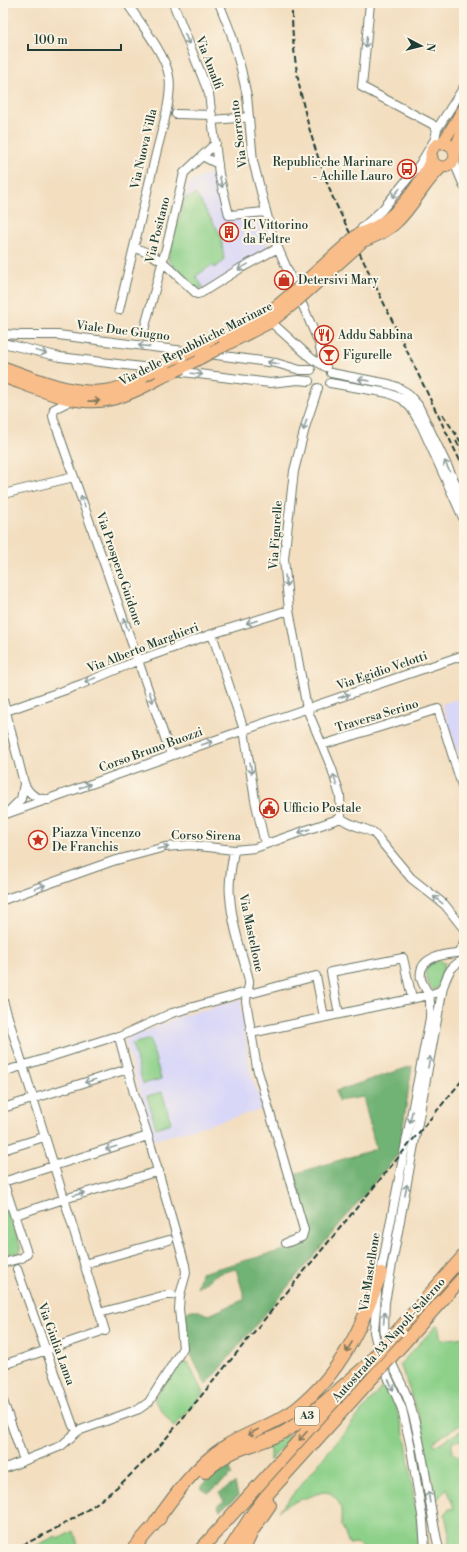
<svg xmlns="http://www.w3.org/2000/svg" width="467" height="1552" viewBox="0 0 467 1552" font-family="'Libre Bodoni',serif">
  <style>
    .built { fill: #d9d7f8 }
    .green { fill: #8cd089; stroke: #56865e }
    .forest { fill: #71b275; stroke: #487854 }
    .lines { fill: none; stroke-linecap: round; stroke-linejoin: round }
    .minor-casing { stroke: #697565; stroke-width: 10 }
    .major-casing { stroke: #697565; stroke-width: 13 }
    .highway-casing { stroke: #697565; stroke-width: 14 }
    .minor { stroke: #fff; stroke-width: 8 }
    .major { stroke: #f8bd89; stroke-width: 11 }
    .highway { stroke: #f8bd89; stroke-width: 12 }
    .rail { stroke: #1f3d34; stroke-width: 2; stroke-dasharray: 6 3; stroke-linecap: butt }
    .major-bridge-casing { stroke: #697565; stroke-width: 13; stroke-linecap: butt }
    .highway-bridge-casing { stroke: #697565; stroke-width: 14; stroke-linecap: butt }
    .major-bridge { stroke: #f8bd89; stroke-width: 11 }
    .highway-bridge { stroke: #f8bd89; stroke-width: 12 }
    .oneway { stroke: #8f9e9a }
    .oneway2 { stroke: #81775a }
    .labels { text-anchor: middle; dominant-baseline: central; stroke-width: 4; stroke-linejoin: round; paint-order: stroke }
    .shield { fill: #fcf5e5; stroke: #617469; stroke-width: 1 }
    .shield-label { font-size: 11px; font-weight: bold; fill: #1f3d34 }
    .street-label { font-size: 12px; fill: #1f3d34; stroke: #fcf5e5 }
    .poi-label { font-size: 12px; fill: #1f3d34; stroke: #fcf5e5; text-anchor: start }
  </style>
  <rect width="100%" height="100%" fill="#fcf5e5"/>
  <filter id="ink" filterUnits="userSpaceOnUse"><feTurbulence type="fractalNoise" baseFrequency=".025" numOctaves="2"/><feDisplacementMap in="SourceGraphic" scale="8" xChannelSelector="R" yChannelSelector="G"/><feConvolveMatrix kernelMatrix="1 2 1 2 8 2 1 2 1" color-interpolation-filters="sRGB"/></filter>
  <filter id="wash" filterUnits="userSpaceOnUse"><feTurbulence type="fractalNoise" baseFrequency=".012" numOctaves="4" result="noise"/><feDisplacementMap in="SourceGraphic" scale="16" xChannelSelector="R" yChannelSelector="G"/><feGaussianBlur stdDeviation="0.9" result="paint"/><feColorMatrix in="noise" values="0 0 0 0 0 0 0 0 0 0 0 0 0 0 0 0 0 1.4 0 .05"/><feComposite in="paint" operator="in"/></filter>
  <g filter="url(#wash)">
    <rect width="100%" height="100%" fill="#f3dec0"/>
    <path class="built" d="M215 171 227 220 255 216 263 221 269 241 264 251 199 292 167 261 188 183Z
      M464 697V772L442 704Z
      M240 1000 250 1070 263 1109 154 1140 125 1040 181 1016Z"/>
    <path class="green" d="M196 194 219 232 220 235H223V237H221L224 259 223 262 214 268 212 265 196 276 203 287 197 290 168 260 185 195 188 198Z
      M439 960 445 963 439 986 437 988 433 990 428 983 425 972 429 963Z
      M150 1039 161 1079 143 1084 132 1044Z
      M162 1092 171 1123 156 1128 147 1096Z
      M3 1198 21 1249 20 1253 3 1254Z
      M438 1324 441 1340 464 1337V1423L437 1439 433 1443 435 1445 438 1444 464 1429V1440L452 1441V1452L454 1454 460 1457 464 1456V1549H448L449 1534 445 1515 448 1509 454 1508 447 1488 436 1501 421 1422 400 1364Z
      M181 1362 188 1363 202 1391V1394L174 1427 154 1400 172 1369Z
      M386 1382 392 1394 406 1441 421 1549H363L357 1543 349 1544C345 1537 345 1531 341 1525 341 1508 343 1506 331 1493L323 1492 288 1504 279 1511Z
      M290 1435V1438L270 1461V1450L267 1445Z
      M73 1531 79 1549H29L56 1536 58 1539Z"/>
    <path class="forest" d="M412 1066 399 1153 206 1385C195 1363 187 1350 185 1324 185 1320 184 1313 189 1311 196 1307 203 1314 209 1315L245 1299 236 1269 217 1274 197 1288 201 1273 305 1244 310 1233 294 1174 376 1149 363 1097 338 1101 336 1091Z
      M228 1462 232 1475 208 1493 200 1487 222 1465Z
      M235 1483 238 1496 220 1510 217 1506 224 1501 219 1493Z"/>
  </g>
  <g filter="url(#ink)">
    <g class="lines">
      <defs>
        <path id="minor" d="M173 3 209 94 219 174 229 215 266 212
          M219 3 231 33 241 69 247 96 253 161 272 234 319 343 324 366
          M370 3 362 87 432 124 437 129
          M176 114 212 115
          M213 120 249 117
          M202 156 218 164
          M455 157 456 167 464 186
          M359 234 362 228 382 210 420 164 435 139 437 129 464 87
          M134 247 152 255 163 262 197 294 201 293 241 268 278 248
          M119 310C131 258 144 206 156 154 161 133 173 96 169 76 165 53 140 23 127 3
          M271 322 312 359 326 367
          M3 334 19 335H58L192 352
          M143 334 167 245 184 173 216 143
          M3 343 60 357 158 369
          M209 354 276 363 300 370H311
          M175 371 270 383 298 380 309 381
          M331 373 389 384 397 387 406 392 418 405 464 501
          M330 383 388 393 402 399 411 408 422 427 464 520
          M318 388 306 424 294 471 284 559 289 610 307 709 332 769 340 796 341 818
          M72 400 54 409 53 416 54 420 171 755
          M3 494 74 477
          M212 634 244 730 255 800 265 844
          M3 700 24 783C29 795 36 798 48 800
          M6 711 82 684 139 660 212 634 289 610
          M322 745 438 709 464 792
          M8 812 21 799 24 784
          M3 815 244 730 464 655
          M341 818C350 826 363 827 374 833L411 878 445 905 464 929
          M234 850C232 865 228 881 230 896 232 925 242 953 249 980 250 987 246 993 246 1001L257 1068 304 1230 302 1237 286 1243
          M3 900 113 861 165 847 190 845 234 850 255 848 341 818
          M457 953 463 946 464 942
          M3 1001 105 1331
          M339 1014 331 972 403 958 412 998
          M251 1033 429 995 440 991 443 987
          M119 1037 172 1013 243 993H253L316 976 324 1017
          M3 1072 113 1037H119
          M3 1108 128 1069
          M3 1150 44 1137
          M3 1181 27 1253 22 1258 3 1263
          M3 1182 148 1136
          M15 1215 64 1199 159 1171
          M84 1264 169 1240
          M17 1269 73 1426
          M380 1277 430 1018C430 1011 431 1003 429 996 427 990 423 986 421 979 417 955 447 954 464 952
          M377 1294 374 1332 381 1361 402 1409 410 1443 423 1521 425 1549
          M99 1313 166 1295H172
          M3 1365 99 1332
          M3 1401 22 1455
          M3 1469 61 1446 78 1431 139 1409 149 1402 183 1348 179 1309 180 1295 186 1273 185 1265 148 1136 134 1093 119 1037
          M439 1549C428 1502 425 1454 411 1408 406 1390 396 1374 389 1357 383 1340 384 1320 385 1302L443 987C448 973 450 966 464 960"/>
        <path id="major" d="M431 155a12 12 0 1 1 24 0a12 12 0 1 1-24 0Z
          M442 144 464 108
          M454 152 464 126
          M358 234C365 231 372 229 378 225 401 212 422 181 432 157
          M362 242C374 237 387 232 397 222 414 206 424 183 442 167
          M301 285 351 240
          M305 294 355 249
          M205 345 269 312 292 293
          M222 347 271 322 296 302
          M165 365 184 355
          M3 367C36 378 73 396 109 390 121 388 133 381 144 376
          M182 368 201 358
          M3 377C36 388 75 408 110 400 128 396 145 387 161 378"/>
        <path id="highway" d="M400 1328 464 1255
          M403 1344 464 1276
          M205 1472C214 1464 226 1455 238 1450 254 1444 271 1440 286 1431 314 1414 342 1386 367 1365
          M155 1523C174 1496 196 1465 224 1447 247 1432 275 1425 297 1408 341 1373 363 1325 381 1273
          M133 1549 160 1518
          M201 1549 335 1400
          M230 1549 253 1513 266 1496 374 1376
          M244 1549 253 1530 270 1505"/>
      </defs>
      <use href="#minor" class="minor-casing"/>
      <use href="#major" class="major-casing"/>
      <use href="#highway" class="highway-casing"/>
      <use href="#minor" class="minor"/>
      <use href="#major" class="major"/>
      <use href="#highway" class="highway"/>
      <path class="rail" d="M292 3C291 71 308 135 333 198L464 469
        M443 415 463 445
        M456 441 464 454
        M14 1549C42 1536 69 1523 94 1505 118 1488 138 1468 158 1448L464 1078"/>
      <defs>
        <path id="major-bridge" d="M351 240 358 234
          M355 249 362 242
          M292 293 301 285
          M296 302 305 294
          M184 355 205 345
          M201 358 222 347
          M144 376 165 365
          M161 378 182 368"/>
        <path id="highway-bridge" d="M367 1365 400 1328
          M374 1376 403 1344"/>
      </defs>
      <use href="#major-bridge" class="major-bridge-casing"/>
      <use href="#highway-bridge" class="highway-bridge-casing"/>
      <use href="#major-bridge" class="major-bridge"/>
      <use href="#highway-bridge" class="highway-bridge"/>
    </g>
    <defs><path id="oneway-shaft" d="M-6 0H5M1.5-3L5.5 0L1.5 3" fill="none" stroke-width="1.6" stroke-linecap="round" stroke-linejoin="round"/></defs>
    <g class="oneway">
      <use href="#oneway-shaft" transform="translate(187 39) rotate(67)"/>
      <use href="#oneway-shaft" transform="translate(366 42) rotate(96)"/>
      <use href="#oneway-shaft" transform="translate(221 182) rotate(76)"/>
      <use href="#oneway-shaft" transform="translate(396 193) rotate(130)"/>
      <use href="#oneway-shaft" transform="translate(243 267) rotate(151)"/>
      <use href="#oneway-shaft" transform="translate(144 346) rotate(-173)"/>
      <use href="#oneway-shaft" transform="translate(41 352) rotate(15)"/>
      <use href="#oneway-shaft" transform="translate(273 363) rotate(-169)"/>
      <use href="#oneway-shaft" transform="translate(197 374) rotate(7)"/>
      <use href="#oneway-shaft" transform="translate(364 380) rotate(-170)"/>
      <use href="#oneway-shaft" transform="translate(305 425) rotate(107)"/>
      <use href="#oneway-shaft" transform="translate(447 466) rotate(-115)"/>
      <use href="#oneway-shaft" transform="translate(83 501) rotate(-109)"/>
      <use href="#oneway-shaft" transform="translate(286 581) rotate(81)"/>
      <use href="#oneway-shaft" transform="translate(252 622) rotate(163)"/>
      <use href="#oneway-shaft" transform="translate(126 624) rotate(-109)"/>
      <use href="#oneway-shaft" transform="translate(90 680) rotate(158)"/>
      <use href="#oneway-shaft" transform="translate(344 696) rotate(-19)"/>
      <use href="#oneway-shaft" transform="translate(151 697) rotate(71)"/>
      <use href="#oneway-shaft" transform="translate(207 743) rotate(-19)"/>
      <use href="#oneway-shaft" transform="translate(251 768) rotate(81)"/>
      <use href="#oneway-shaft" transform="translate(335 780) rotate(-108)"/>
      <use href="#oneway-shaft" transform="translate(85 786) rotate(-20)"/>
      <use href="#oneway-shaft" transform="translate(304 831) rotate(161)"/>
      <use href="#oneway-shaft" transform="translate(163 848) rotate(-10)"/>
      <use href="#oneway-shaft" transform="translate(40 887) rotate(-20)"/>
      <use href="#oneway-shaft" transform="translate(438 900) rotate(-142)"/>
      <use href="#oneway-shaft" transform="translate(429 1062) rotate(-80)"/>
      <use href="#oneway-shaft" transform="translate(90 1081) rotate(163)"/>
      <use href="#oneway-shaft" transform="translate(411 1117) rotate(101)"/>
      <use href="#oneway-shaft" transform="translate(111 1148) rotate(163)"/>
      <use href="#oneway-shaft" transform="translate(406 1190) rotate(-79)"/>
      <use href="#oneway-shaft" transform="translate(79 1194) rotate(-16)"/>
      <use href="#oneway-shaft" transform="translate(384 1318) rotate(-86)"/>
      <use href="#oneway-shaft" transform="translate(391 1385) rotate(66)"/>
      <use href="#oneway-shaft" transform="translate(429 1497) rotate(-99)"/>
    </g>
    <g class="oneway2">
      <use href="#oneway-shaft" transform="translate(94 401) rotate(-1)"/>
      <use href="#oneway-shaft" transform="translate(349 1347) rotate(122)"/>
      <use href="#oneway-shaft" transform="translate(253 1432) rotate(153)"/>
      <use href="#oneway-shaft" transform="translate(303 1436) rotate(132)"/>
    </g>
  </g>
  <defs>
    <symbol id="bus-ring" viewBox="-11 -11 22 22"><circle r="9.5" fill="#fcf5e5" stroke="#c8321e" stroke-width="1.5"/><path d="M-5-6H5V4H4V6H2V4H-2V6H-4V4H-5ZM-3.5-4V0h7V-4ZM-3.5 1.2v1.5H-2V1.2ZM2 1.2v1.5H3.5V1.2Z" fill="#c8321e"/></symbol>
    <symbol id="building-ring" viewBox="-11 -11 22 22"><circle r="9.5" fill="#fcf5e5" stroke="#c8321e" stroke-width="1.5"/><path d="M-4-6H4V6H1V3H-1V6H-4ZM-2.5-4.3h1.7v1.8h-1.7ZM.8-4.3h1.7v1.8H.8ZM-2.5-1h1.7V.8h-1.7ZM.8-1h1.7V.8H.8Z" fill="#c8321e"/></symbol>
    <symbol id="shop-ring" viewBox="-11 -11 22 22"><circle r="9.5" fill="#fcf5e5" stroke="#c8321e" stroke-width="1.5"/><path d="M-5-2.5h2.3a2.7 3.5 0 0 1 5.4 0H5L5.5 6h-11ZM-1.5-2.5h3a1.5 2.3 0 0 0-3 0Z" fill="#c8321e"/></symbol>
    <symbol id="restaurant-ring" viewBox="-11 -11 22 22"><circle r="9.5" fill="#fcf5e5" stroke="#c8321e" stroke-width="1.5"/><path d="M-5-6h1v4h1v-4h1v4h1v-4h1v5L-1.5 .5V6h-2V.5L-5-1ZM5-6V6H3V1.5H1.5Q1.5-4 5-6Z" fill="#c8321e"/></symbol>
    <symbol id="bar-ring" viewBox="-11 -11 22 22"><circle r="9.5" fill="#fcf5e5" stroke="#c8321e" stroke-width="1.5"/><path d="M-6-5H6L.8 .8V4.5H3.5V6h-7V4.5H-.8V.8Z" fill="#c8321e"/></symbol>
    <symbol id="civic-ring" viewBox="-11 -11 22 22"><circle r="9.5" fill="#fcf5e5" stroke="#c8321e" stroke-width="1.5"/><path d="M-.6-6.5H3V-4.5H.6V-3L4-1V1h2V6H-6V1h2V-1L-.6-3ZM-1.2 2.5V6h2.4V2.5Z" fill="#c8321e"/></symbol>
    <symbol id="sight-ring" viewBox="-11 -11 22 22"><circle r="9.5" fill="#fcf5e5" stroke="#c8321e" stroke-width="1.5"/><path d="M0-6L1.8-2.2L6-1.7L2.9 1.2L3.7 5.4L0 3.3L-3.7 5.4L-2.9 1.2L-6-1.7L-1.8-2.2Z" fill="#c8321e"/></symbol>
  </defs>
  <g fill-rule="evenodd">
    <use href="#bus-ring" x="396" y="158" width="22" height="22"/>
    <use href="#building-ring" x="218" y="221" width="22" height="22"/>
    <use href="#shop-ring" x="273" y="269" width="22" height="22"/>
    <use href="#restaurant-ring" x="313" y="324" width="22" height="22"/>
    <use href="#bar-ring" x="318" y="344" width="22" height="22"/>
    <use href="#civic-ring" x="258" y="797" width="22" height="22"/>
    <use href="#sight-ring" x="27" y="829" width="22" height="22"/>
  </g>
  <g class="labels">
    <rect class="shield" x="295" y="1407" width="24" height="18" rx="3"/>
    <g class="shield-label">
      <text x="307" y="1416">A3</text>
    </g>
    <g class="street-label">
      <text transform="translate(209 63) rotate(69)">Via Amalfi</text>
      <text transform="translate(239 134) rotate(-97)">Via Sorrento</text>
      <text transform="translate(144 149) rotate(-77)">Via Nuova Villa</text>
      <text transform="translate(158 230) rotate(-76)">Via Positano</text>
      <text transform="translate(123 331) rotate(7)">Viale Due Giugno</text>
      <text transform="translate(196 344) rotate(-27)">Via delle Repubbliche Marinare</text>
      <text transform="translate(276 535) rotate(-86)">Via Figurelle</text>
      <text transform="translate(119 569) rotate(71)">Via Prospero Guidone</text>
      <text transform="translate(143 648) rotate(-21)">Via Alberto Marghieri</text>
      <text transform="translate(382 671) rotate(-19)">Via Egidio Velotti</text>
      <text transform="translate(377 716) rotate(-17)">Traversa Serino</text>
      <text transform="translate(151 750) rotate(-20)">Corso Bruno Buozzi</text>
      <text transform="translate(206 836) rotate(1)">Corso Sirena</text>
      <text transform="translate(251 933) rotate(78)">Via Mastellone</text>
      <text transform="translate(370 1272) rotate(-81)">Via Mastellone</text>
      <text transform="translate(389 1340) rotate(-48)">Autostrada A3 Napoli-Salerno</text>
      <text transform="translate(56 1344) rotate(70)">Via Giulia Lama</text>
    </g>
    <g class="poi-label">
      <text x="393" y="162" text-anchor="end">Republicche Marinare<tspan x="393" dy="14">- Achille Lauro</tspan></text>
      <text x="243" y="225">IC Vittorino<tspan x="243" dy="14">da Feltre</tspan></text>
      <text x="298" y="280">Detersivi Mary</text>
      <text x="338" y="335">Addu Sabbina</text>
      <text x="343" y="355">Figurelle</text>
      <text x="283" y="808">Ufficio Postale</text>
      <text x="52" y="833">Piazza Vincenzo<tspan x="52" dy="14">De Franchis</tspan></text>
    </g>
  </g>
  <rect width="467" height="1552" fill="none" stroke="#fcf5e5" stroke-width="16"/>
  <g transform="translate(421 46) rotate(97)" stroke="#fcf5e5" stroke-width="3" paint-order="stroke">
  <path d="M0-3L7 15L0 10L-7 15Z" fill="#1f3d34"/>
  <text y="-6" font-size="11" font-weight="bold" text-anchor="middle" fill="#1f3d34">N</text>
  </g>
  <path d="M28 44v6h93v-6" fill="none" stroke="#1f3d34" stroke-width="2"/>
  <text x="34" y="44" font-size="12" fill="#1f3d34" stroke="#fcf5e5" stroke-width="3" paint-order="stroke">100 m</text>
</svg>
